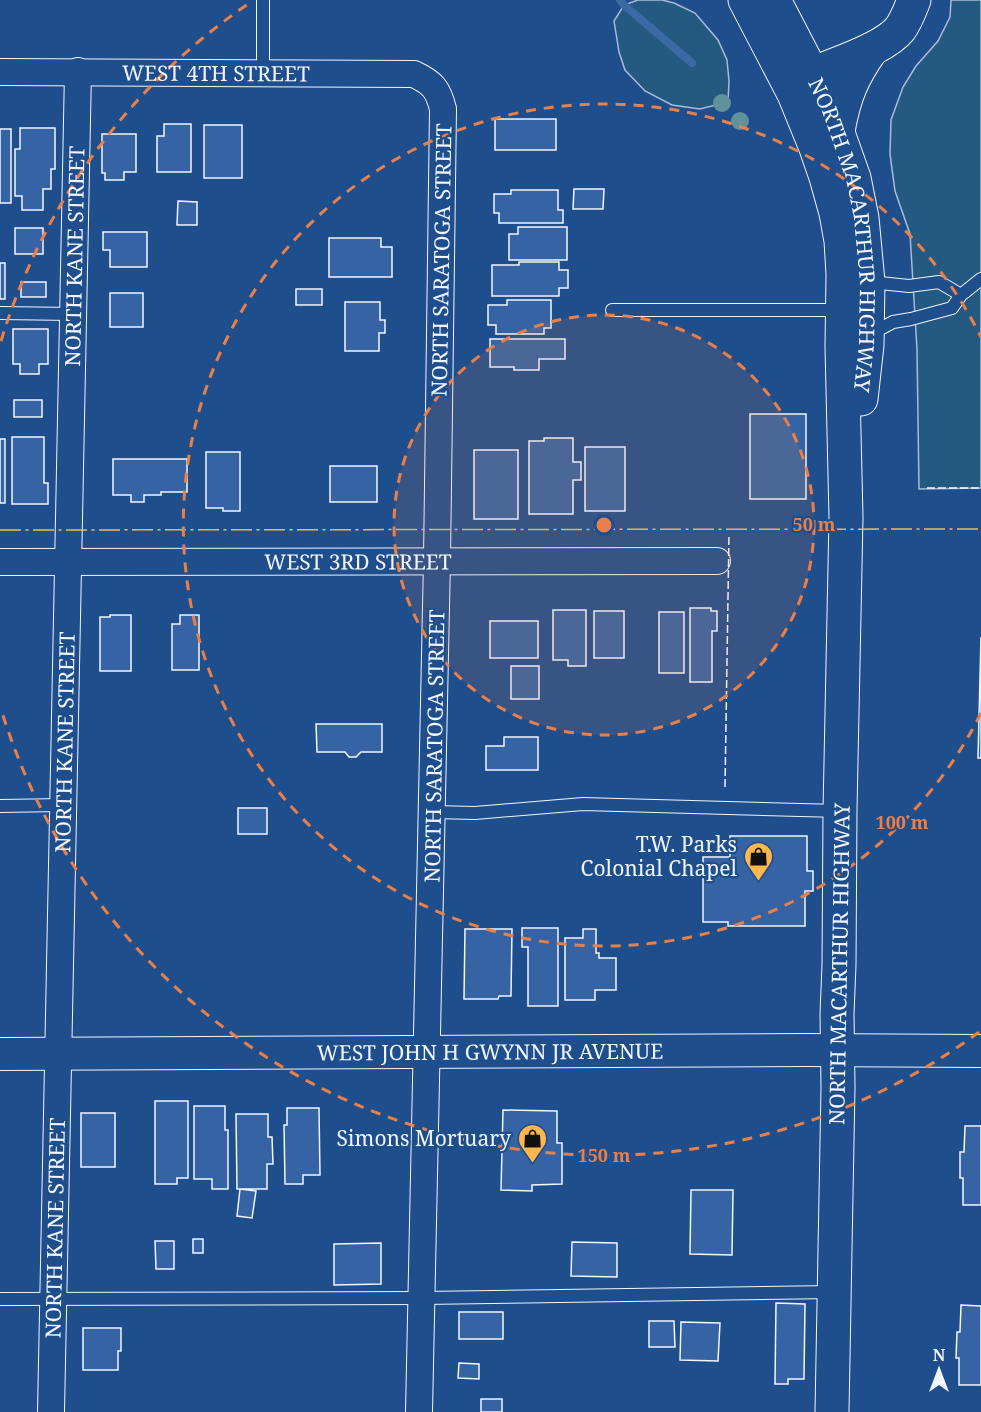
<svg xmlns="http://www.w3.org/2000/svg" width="981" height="1412" viewBox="0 0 981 1412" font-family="'Noto Serif',serif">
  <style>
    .green { fill: #245a82; stroke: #a8bbd7; stroke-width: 1.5 }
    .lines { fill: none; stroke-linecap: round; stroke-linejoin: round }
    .stream { stroke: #3b69a3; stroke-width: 8 }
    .building { fill: #3563a3; stroke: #f2f6ff; stroke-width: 1.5 }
    .service-casing { stroke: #f2f6ff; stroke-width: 14 }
    .minor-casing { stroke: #f2f6ff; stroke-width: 28 }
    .tertiary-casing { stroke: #f2f6ff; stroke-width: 34 }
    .secondary-casing { stroke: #f2f6ff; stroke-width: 35 }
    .service { stroke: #1f4e8c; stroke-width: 12 }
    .minor { stroke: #1f4e8c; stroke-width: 26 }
    .tertiary { stroke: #1f4e8c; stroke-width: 32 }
    .secondary { stroke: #1f4e8c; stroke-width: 33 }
    .fence { stroke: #f2f6ff; stroke-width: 1.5; stroke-dasharray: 8 3; stroke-linecap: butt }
    .power { stroke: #ffb74d; stroke-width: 1.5; stroke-dasharray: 21 4.5 3 4.5; stroke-linecap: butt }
    .tree { fill: #61919a }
    .ring { fill: none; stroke: #ea8049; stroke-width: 3; stroke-dasharray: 10 8 }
    .labels { text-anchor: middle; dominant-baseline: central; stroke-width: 4.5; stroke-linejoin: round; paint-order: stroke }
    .street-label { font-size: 21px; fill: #f2f6ff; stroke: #1f4e8c }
    .poi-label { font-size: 21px; fill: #f2f6ff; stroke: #1f4e8c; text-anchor: end }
    .centre { fill: #ea8049; stroke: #1f4e8c; stroke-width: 3 }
    .ring-label { font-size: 18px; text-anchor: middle; font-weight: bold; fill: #ea8049; stroke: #1f4e8c; stroke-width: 4.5; stroke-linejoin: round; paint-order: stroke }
  </style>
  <rect width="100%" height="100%" fill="#1f4e8c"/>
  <path class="green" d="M638 0H662L674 3 695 13 718 40 727 60 729 81 728 102 700 109 672 105 645 91 625 70 619 52 614 21 624 5Z
    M951 0H981V488L919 489 917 349 910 234 895 191 890 154 891 120 903 87 916 66 938 41 950 17Z"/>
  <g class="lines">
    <path class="stream" d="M620 0 624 5 692 63"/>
  </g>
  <path class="building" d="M495 119H556V150H495Z
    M164 124H191V172H157V136H164Z
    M204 125H242V178H204Z
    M20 128H55V169H51V189H43V210H22V196H15V149H20Z
    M0 129H11V203H0Z
    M102 134H136V172H124V180H105V173H102Z
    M574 189H604L603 209H573Z
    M511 190H558V210H563V223H499V213H494V194H511Z
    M178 201 197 202V225H177Z
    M518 227H567V260H509V234H518Z
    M15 228H43V254H15Z
    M103 232H147V267H110V250H103Z
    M329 238H381V247H392V277H329Z
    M519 262H559V270H568V288H559V296H492V265H519Z
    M0 263H5V299H0Z
    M21 282H46V297H21Z
    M296 289H322V305H296Z
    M110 293H143V327H110Z
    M507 300H551V328H544V334H496V325H488V305H507Z
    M345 302H380V320H385V333H379V351H345Z
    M13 329H48V364H39V374H20V364H13Z
    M490 339H565V359H539V370H514V367H490Z
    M14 400H42V417H14Z
    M750 414H806V499H750Z
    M12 437H44V483H48V504H12Z
    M544 438H573V462H581V480H573V514H529V441H544Z
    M0 439H5V503H0Z
    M585 447H625V511H585Z
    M474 450H518V519H474Z
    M206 452H240V511H223V508H206Z
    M113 459H187V492H161V495H144V502H131V495H113Z
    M330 466H377V502H330Z
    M690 608H711V611H717V631H712V682H690Z
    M553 610H586V666H568V660H553Z
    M594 611H624V658H594Z
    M659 612H684V673H659Z
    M110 615H131V671H100V617H110Z
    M180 615H199V670H172V624H180Z
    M490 621H538V658H490Z
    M981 637V758H978Z
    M511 666H539V699H511Z
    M316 724H382V752H361L356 757H349L345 752H317Z
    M504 737H538V770H486V746H504Z
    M238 808H267V834H238Z
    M730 836H807V871H813V891H805V926H728V922H703V857H730Z
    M522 928H558V1006H528V947H522Z
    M465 929H512L511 996H499L498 999H464Z
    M583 929H596V953H599V958H616V990H595V1000H565V938H583Z
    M155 1101H188V1178H177V1184H155Z
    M194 1106H225V1130H228V1189H212V1179H194Z
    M287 1108H319L320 1175H303V1184H285L284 1125H287Z
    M503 1110 557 1111V1143H562V1184L532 1185V1191L501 1190Z
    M81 1113H115V1167H81Z
    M236 1114H268V1137H272L273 1164H267V1189H237Z
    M965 1126H981V1205H963V1178H960V1152H964Z
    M240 1189 256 1191 252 1218 237 1216Z
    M691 1190H733L732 1255 690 1254Z
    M193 1239H203V1253H193Z
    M155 1241H174V1269H156Z
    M572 1242 617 1243V1277L571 1276Z
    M381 1243V1284L334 1285V1244Z
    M776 1303 805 1304 804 1379H788V1384H775Z
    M961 1305 981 1306V1385H959V1358H956L957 1332H960Z
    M459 1312H503V1339H459Z
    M649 1321H674L675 1347H649Z
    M681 1322 720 1323 718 1361 680 1360Z
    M83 1328H121V1351H118V1370H83Z
    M459 1363 479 1364V1379L458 1378Z
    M481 1399H502V1412H481Z"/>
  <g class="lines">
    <defs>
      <path id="service" d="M263 0V72
        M870 282 909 286 939 282 961 295
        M612 310H842
        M0 313 73 314
        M873 337 880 329 893 322 911 319 952 308 961 295 981 279
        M0 806 63 805
        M432 812 475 813 583 804 839 811
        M0 1299 422 1298 833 1292"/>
      <g id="minor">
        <path id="s1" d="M0 72 414 74C433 83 438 89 443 109L437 560 419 1412"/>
        <path id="s2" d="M0 562 717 561"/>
        <path id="s3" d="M51 1412 78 71"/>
      </g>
      <g id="tertiary">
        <path id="s4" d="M0 1054 805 1050 981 1051"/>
      </g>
      <g id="secondary">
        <path d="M745 0 794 94 816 148 826 177 836 213 841 241 843 274 842 347 846 517 840 811 839 965 837 1014 838 1087 832 1412"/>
        <path id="s5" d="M774 0 815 79 831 113 854 178 862 218 868 282 867 345 861 399"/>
        <path d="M813 74C836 63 884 49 900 29 906 21 910 10 914 0"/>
        <path d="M838 131C844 97 852 77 872 49"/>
      </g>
    </defs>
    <use href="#service" class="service-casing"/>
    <use href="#minor" class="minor-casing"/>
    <use href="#tertiary" class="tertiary-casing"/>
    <use href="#secondary" class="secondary-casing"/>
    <use href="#service" class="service"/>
    <use href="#minor" class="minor"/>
    <use href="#tertiary" class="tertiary"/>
    <use href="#secondary" class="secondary"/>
    <path class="fence" d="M927 488H981
      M725 787 729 534"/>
    <path class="power" d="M0 530 981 529"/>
  </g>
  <g class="tree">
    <circle cx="722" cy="103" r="9"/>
    <circle cx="740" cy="121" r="9"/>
  </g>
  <circle cx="604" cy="525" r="210" fill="#ea8049" fill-opacity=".12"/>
  <g class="ring">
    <circle cx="604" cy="525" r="210"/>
    <path d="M981 713A421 421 0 1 1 981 337"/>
    <path d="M979 1032A631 631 0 0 1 1 709M1 341A631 631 0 0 1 251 2"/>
  </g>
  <defs>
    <symbol id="shop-pin" viewBox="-11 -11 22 30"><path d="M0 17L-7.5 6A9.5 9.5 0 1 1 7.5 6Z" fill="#ffb74d" stroke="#1f4e8c"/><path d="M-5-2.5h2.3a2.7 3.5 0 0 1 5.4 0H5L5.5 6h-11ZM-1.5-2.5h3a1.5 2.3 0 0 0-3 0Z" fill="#111"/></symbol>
  </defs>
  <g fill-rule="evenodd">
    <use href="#shop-pin" x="742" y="840" width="33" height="45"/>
    <use href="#shop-pin" x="516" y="1122" width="33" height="45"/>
  </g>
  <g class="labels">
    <g class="street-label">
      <text stroke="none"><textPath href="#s1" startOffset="216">WEST 4TH STREET</textPath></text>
      <text stroke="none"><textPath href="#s5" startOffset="250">NORTH MACARTHUR HIGHWAY</textPath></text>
      <text stroke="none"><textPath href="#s3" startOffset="1156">NORTH KANE STREET</textPath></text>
      <text transform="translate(441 260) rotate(-89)">NORTH SARATOGA STREET</text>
      <text stroke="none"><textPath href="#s2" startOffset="358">WEST 3RD STREET</textPath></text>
      <text stroke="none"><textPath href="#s3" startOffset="670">NORTH KANE STREET</textPath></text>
      <text transform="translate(434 746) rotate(-89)">NORTH SARATOGA STREET</text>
      <text transform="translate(839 964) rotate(-89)">NORTH MACARTHUR HIGHWAY</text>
      <text stroke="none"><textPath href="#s4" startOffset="490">WEST JOHN H GWYNN JR AVENUE</textPath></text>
      <text stroke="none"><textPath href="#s3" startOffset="184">NORTH KANE STREET</textPath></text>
    </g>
    <g class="poi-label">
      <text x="737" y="844">T.W. Parks<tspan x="737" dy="24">Colonial Chapel</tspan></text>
      <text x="511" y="1138">Simons Mortuary</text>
    </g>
  </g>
  <circle cx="604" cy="525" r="9" class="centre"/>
  <g class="ring-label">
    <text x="814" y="531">50 m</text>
    <text x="902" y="829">100 m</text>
    <text x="604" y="1162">150 m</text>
  </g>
  <g transform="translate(939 1370)" stroke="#1f4e8c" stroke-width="4.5" paint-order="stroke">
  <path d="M0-4.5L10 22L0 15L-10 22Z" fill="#f2f6ff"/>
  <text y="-9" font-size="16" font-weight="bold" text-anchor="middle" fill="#f2f6ff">N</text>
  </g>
</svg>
